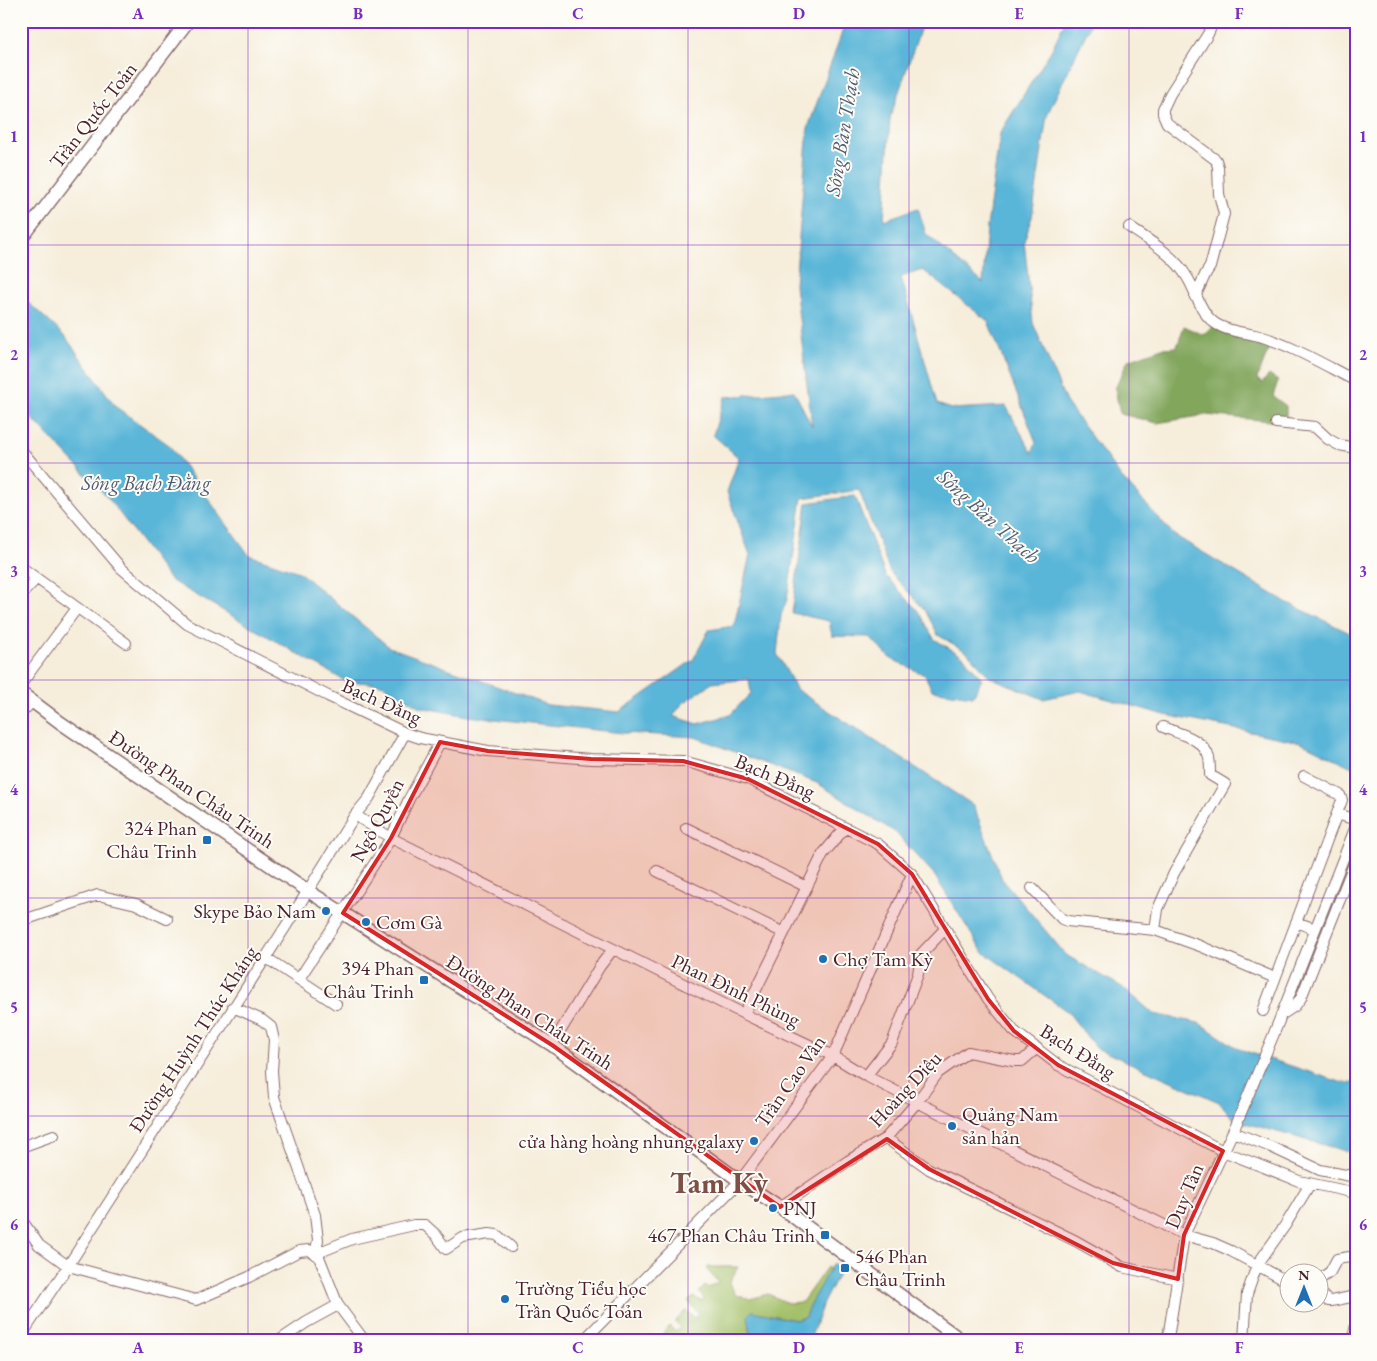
<svg xmlns="http://www.w3.org/2000/svg" width="1377" height="1361" viewBox="0 0 1377 1361" font-family="'EB Garamond',serif">
  <style>
    .green { fill: #a2bf67; stroke: #766f49 }
    .forest { fill: #81a65c; stroke: #666244 }
    .water { fill: #5ab6d8; stroke: #526a82; fill-rule: evenodd }
    .lines { fill: none; stroke-linecap: round; stroke-linejoin: round }
    .minor-casing { stroke: #866768; stroke-width: 12 }
    .major-casing { stroke: #866768; stroke-width: 15 }
    .minor { stroke: #fff; stroke-width: 10 }
    .major { stroke: #fff; stroke-width: 12 }
    .marked { fill: #d62828; fill-opacity: 0.2; stroke: #d62828; stroke-width: 4; stroke-linejoin: round }
    .grid { fill: none; stroke: #7b2cbf; stroke-width: 1; stroke-opacity: 0.55 }
    .poi-dot { fill: #1f6fb2; stroke: #fdfcf7; stroke-width: 2 }
    .labels { text-anchor: middle; dominant-baseline: central; stroke-width: 4; stroke-linejoin: round; paint-order: stroke }
    .street-label { font-size: 20px; fill: #4a1f2b; stroke: #fdfcf7 }
    .poi-label { font-size: 20px; fill: #4a1f2b; stroke: #fdfcf7; text-anchor: start }
    .water-label { font-size: 21px; font-style: italic; fill: #505b70; stroke: #fdfcf7 }
    .town-label { font-size: 30px; font-weight: bold; fill: #7e4f47; stroke: #fdfcf7 }
    .neatline { fill: none; stroke: #7b2cbf; stroke-width: 2 }
    .grid-label { font-size: 16px; text-anchor: middle; font-weight: bold; fill: #7b2cbf }
  </style>
  <rect width="100%" height="100%" fill="#fdfcf7"/>
  <filter id="ink" filterUnits="userSpaceOnUse"><feTurbulence type="fractalNoise" baseFrequency=".02" numOctaves="2"/><feDisplacementMap in="SourceGraphic" scale="10" xChannelSelector="R" yChannelSelector="G"/><feConvolveMatrix kernelMatrix="1 2 1 2 8 2 1 2 1" color-interpolation-filters="sRGB"/></filter>
  <filter id="wash" filterUnits="userSpaceOnUse"><feTurbulence type="fractalNoise" baseFrequency=".0096" numOctaves="4" result="noise"/><feDisplacementMap in="SourceGraphic" scale="20" xChannelSelector="R" yChannelSelector="G"/><feGaussianBlur stdDeviation="1.12" result="paint"/><feColorMatrix in="noise" values="0 0 0 0 0 0 0 0 0 0 0 0 0 0 0 0 0 1.4 0 .05"/><feComposite in="paint" operator="in"/></filter>
  <g filter="url(#wash)">
    <rect width="100%" height="100%" fill="#f6edda"/>
    <path class="green" d="M708 1267H738L729 1283 736 1295 750 1299 768 1294 788 1303 802 1302 827 1267 831 1270 810 1304 805 1317 795 1320 781 1317 749 1321 752 1340H643C649 1336 653 1333 658 1339L670 1326 676 1332 680 1327 675 1322 686 1310 694 1318 699 1314 688 1301 694 1297 701 1301 704 1298 699 1292 705 1286 708 1288 718 1282 707 1270Z"/>
    <path class="forest" d="M1214 325 1272 341 1257 379 1262 383 1269 375 1278 381 1273 396 1286 406V420L1270 421 1206 415 1157 423 1120 414 1115 389 1128 360 1162 348 1177 347 1184 326 1204 335Z"/>
    <path class="water" d="M846 21H923L890 118 884 220 918 208 926 234 983 283 987 227 1000 133 1052 49 1065 21H1092L1047 115 1032 217 1024 241 1033 323 1066 402 1121 477 1174 535 1286 602 1356 636V769L1301 742 1165 715 1080 691 1043 699 990 677 967 652 938 635 925 610 890 572 859 490 802 498 787 599 781 615 777 654 797 690 973 805 1002 879 1066 955 1122 987 1154 1014 1199 1023 1239 1049 1343 1083H1356V1154L1235 1120 1219 1102 1096 1048 1068 1012 982 951 933 873 895 832 817 783 695 737 623 733 467 716 420 707 382 684 345 681 170 580 109 499 21 407V296L64 335 116 407 169 445 249 555 299 572 389 647 548 705 619 712 693 660 709 630 734 626 750 555 727 492 739 458 713 435 725 397 794 391 812 426 795 285 808 128ZM923 270 988 321 1036 442 1032 453 1006 406 952 409 937 404 901 277ZM749 679 751 693 730 715 698 724 673 716 682 704 712 683Z
      M855 496 885 575 920 613 934 639 964 657 982 679 973 696 932 690 925 675 890 658 870 637 832 636 829 621 792 613 807 503Z
      M833 1263 840 1270 823 1303 810 1340H752L748 1315 752 1311 795 1320 805 1317 810 1304Z"/>
  </g>
  <g filter="url(#ink)">
    <g class="lines">
      <defs>
        <path id="minor" d="M1129 227C1150 241 1174 255 1187 277 1196 291 1199 309 1211 320 1221 330 1241 332 1255 335 1286 342 1326 366 1356 381
          M1195 297 1206 273 1210 267 1224 214 1219 194 1218 167 1216 160 1167 123 1163 114V109L1170 94 1208 34 1214 21
          M1276 423 1315 427 1328 439 1339 445 1356 448
          M21 450 121 568 187 624 328 696 405 733 420 738 488 751 591 759 683 761 748 779 878 844 912 874 988 999 1014 1031 1058 1065 1223 1151 1299 1181 1356 1193
          M21 567 126 643
          M21 595 36 579
          M21 684 77 608
          M21 713 33 701
          M1337 814 1356 820
          M355 815 391 838 744 1014 833 1056 866 1076 917 1102 1184 1235 1213 1243 1231 1251 1290 1283
          M686 828 807 887
          M657 871 784 933
          M1032 888 1062 919 1067 921 1155 930 1200 946 1275 978
          M21 921 98 895 136 904 167 919
          M1296 922 1315 929
          M1155 930 1158 909 1174 873 1225 784 1210 775C1210 769 1210 763 1209 758 1204 738 1179 734 1163 727
          M265 957 336 1004
          M299 979 391 838 409 799 440 742
          M233 1007 262 1020 271 1027 274 1040 272 1071 274 1097 315 1215 318 1240 315 1254
          M1263 1011 1342 800 1340 795 1304 776
          M744 1014 823 854 845 828
          M1281 1015 1295 1006 1301 998 1356 859
          M552 1045 600 966 613 949
          M866 1076 892 1043 918 974 921 954 945 929
          M1233 1132 1271 1147 1320 1170 1356 1177
          M886 1138 929 1169 1076 1241 1122 1267 1178 1279
          M21 1147 54 1135
          M780 1207 848 1161 886 1138 917 1102 938 1073 968 1052 1014 1061H1022L1037 1048
          M21 1219 39 1245 68 1266 196 1300 249 1277 299 1251 309 1250 319 1257 338 1305 364 1340
          M315 1254 352 1239 414 1225H425L436 1235 446 1249 463 1238 489 1234 497 1235 511 1247
          M1320 1279 1330 1272 1337 1259 1356 1256
          M1320 1293 1328 1301H1331L1356 1296
          M21 1336 68 1266 286 926 355 815 369 798 405 733
          M280 1340 307 1322 338 1305
          M584 1340 740 1181 833 1056 912 874
          M1166 1340 1169 1332 1184 1235 1235 1127 1273 1036 1356 826
          M1244 1340 1247 1294 1257 1265 1286 1224 1310 1184
          M1353 1340 1356 1324"/>
        <path id="major" d="M21 239 188 21
          M21 693 61 723 308 891 552 1045 740 1181 780 1207 961 1340"/>
      </defs>
      <use href="#minor" class="minor-casing"/>
      <use href="#major" class="major-casing"/>
      <use href="#minor" class="minor"/>
      <use href="#major" class="major"/>
    </g>
  </g>
  <path class="marked" d="M440 742 488 751 591 759 683 761 748 779 878 844 912 874 988 999 1014 1031 1058 1065 1223 1151 1184 1235 1178 1279 1113 1263 929 1169 887 1139 780 1207 552 1045 343 913 391 838Z"/>
  <path class="grid" d="M248 21V1340M468 21V1340M688 21V1340M909 21V1340M1129 21V1340M21 245H1356M21 463H1356M21 680H1356M21 898H1356M21 1116H1356"/>
  <g class="poi-dot">
    <rect x="202" y="835" width="10" height="10" rx="2.5"/>
    <circle cx="326" cy="911" r="5"/>
    <circle cx="366" cy="922" r="5"/>
    <circle cx="823" cy="959" r="5"/>
    <rect x="419" y="975" width="10" height="10" rx="2.5"/>
    <circle cx="952" cy="1126" r="5"/>
    <circle cx="754" cy="1141" r="5"/>
    <circle cx="773" cy="1208" r="5"/>
    <rect x="820" y="1230" width="10" height="10" rx="2.5"/>
    <rect x="840" y="1263" width="10" height="10" rx="2.5"/>
    <circle cx="505" cy="1299" r="5"/>
  </g>
  <g class="labels">
    <g class="street-label">
      <text transform="translate(93 115) rotate(-52)">Trần Quốc Toản</text>
      <text transform="translate(382 701) rotate(24)">Bạch Đằng</text>
      <text transform="translate(775 776) rotate(23)">Bạch Đằng</text>
      <text transform="translate(192 789) rotate(34)">Đường Phan Châu Trinh</text>
      <text transform="translate(377 820) rotate(-62)">Ngô Quyền</text>
      <text transform="translate(736 990) rotate(26)">Phan Đình Phùng</text>
      <text transform="translate(530 1012) rotate(33)">Đường Phan Châu Trinh</text>
      <text transform="translate(193 1039) rotate(-57)">Đường Huỳnh Thúc Kháng</text>
      <text transform="translate(1078 1051) rotate(32)">Bạch Đằng</text>
      <text transform="translate(790 1081) rotate(-55)">Trần Cao Vân</text>
      <text transform="translate(905 1089) rotate(-47)">Hoàng Diệu</text>
      <text transform="translate(1184 1196) rotate(-67)">Duy Tân</text>
    </g>
    <g class="poi-label">
      <text x="197" y="828" text-anchor="end">324 Phan<tspan x="197" dy="23">Châu Trinh</tspan></text>
      <text x="316" y="911" text-anchor="end">Skype Bảo Nam</text>
      <text x="376" y="922">Cơm Gà</text>
      <text x="833" y="959">Chợ Tam Kỳ</text>
      <text x="414" y="968" text-anchor="end">394 Phan<tspan x="414" dy="23">Châu Trinh</tspan></text>
      <text x="962" y="1114">Quảng Nam<tspan x="962" dy="23">sản hản</tspan></text>
      <text x="744" y="1141" text-anchor="end">cửa hàng hoàng nhung galaxy</text>
      <text x="783" y="1208">PNJ</text>
      <text x="815" y="1235" text-anchor="end">467 Phan Châu Trinh</text>
      <text x="855" y="1256">546 Phan<tspan x="855" dy="23">Châu Trinh</tspan></text>
      <text x="515" y="1288">Trường Tiểu học<tspan x="515" dy="23">Trần Quốc Toản</tspan></text>
    </g>
    <g class="water-label">
      <text transform="translate(842 132) rotate(-81)">Sông Bàn Thạch</text>
      <text x="146" y="482">Sông Bạch Đằng</text>
      <text transform="translate(989 516) rotate(42)">Sông Bàn Thạch</text>
    </g>
    <g class="town-label">
      <text x="719" y="1182">Tam Kỳ</text>
    </g>
  </g>
  <rect width="1377" height="1361" fill="none" stroke="#fdfcf7" stroke-width="55"/>
  <g transform="translate(1304 1288)"><circle r="24" fill="#fdfcf7" stroke="#b5a4a5"/>
  <path d="M0-4L9 19L0 12L-9 19Z" fill="#1f6fb2"/>
  <text y="-8" font-size="14" font-weight="bold" text-anchor="middle" fill="#4a1f2b">N</text>
  </g>
  <rect x="28" y="28" width="1322" height="1306" class="neatline"/>
  <g class="grid-label">
    <text x="138" y="19">A</text>
    <text x="358" y="19">B</text>
    <text x="578" y="19">C</text>
    <text x="799" y="19">D</text>
    <text x="1019" y="19">E</text>
    <text x="1239" y="19">F</text>
    <text x="14" y="142">1</text>
    <text x="1363" y="142">1</text>
    <text x="14" y="360">2</text>
    <text x="1363" y="360">2</text>
    <text x="14" y="577">3</text>
    <text x="1363" y="577">3</text>
    <text x="14" y="795">4</text>
    <text x="1363" y="795">4</text>
    <text x="14" y="1013">5</text>
    <text x="1363" y="1013">5</text>
    <text x="14" y="1230">6</text>
    <text x="1363" y="1230">6</text>
    <text x="138" y="1353">A</text>
    <text x="358" y="1353">B</text>
    <text x="578" y="1353">C</text>
    <text x="799" y="1353">D</text>
    <text x="1019" y="1353">E</text>
    <text x="1239" y="1353">F</text>
  </g>
</svg>
